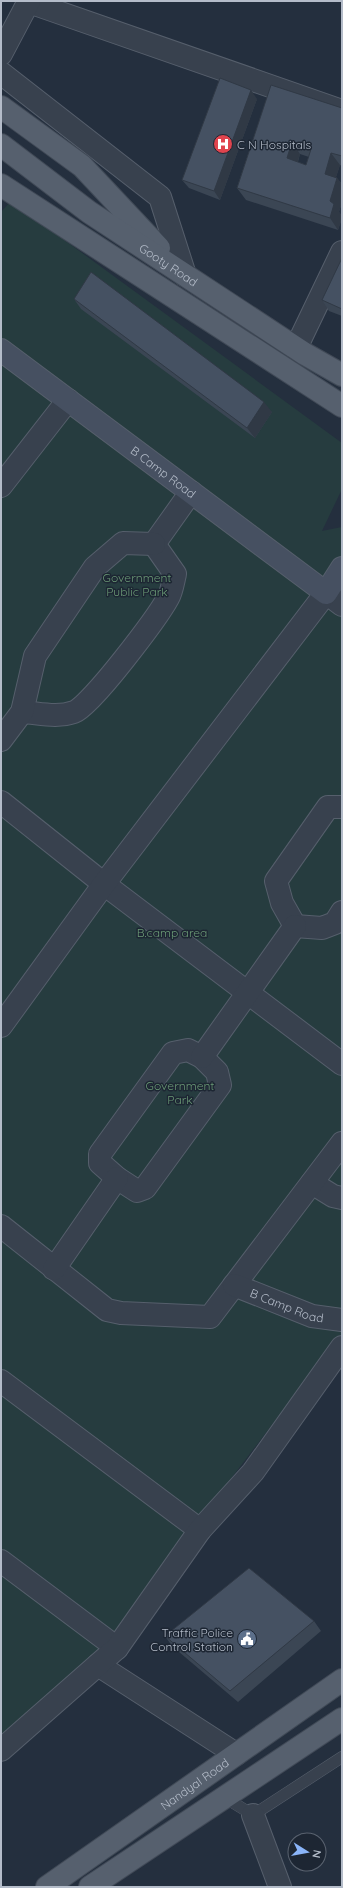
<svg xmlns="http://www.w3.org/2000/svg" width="343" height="1888" viewBox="0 0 343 1888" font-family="Quicksand,sans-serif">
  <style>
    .green { fill: #263c3f }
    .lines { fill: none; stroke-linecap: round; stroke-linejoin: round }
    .service-casing { stroke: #565f6c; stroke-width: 12 }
    .minor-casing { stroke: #565f6c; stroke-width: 24 }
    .tertiary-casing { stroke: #565f6c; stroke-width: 24 }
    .secondary-casing { stroke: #565f6c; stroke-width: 24 }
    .primary-casing { stroke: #414a57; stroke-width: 24 }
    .service { stroke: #38414e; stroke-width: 11 }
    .minor { stroke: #38414e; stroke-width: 22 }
    .tertiary { stroke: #38414e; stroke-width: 22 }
    .secondary { stroke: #465061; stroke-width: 22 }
    .primary { stroke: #56606e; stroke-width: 22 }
    .wall { fill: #3b4654; fill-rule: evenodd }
    .shaded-wall { fill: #303945 }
    .building { fill: #455162; stroke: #303945; fill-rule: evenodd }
    .labels { text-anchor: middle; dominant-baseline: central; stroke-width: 3; stroke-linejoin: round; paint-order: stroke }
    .poi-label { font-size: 12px; fill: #b4bcc9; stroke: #1d2633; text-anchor: start }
    .street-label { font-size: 12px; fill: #b4bcc9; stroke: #1d2633 }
    .park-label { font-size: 12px; fill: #6b9a76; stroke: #1d2633 }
  </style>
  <rect width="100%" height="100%" fill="#242f3e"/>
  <path class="green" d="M11 201 342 443V489L322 531 342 527V1333L188 1535 108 1648 1 1741V212Z"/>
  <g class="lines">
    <defs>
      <path id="service" d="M224 1797 253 1815 342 1757"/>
      <g id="minor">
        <path d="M29 2 342 111"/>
        <path d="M1 54 29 1"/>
        <path d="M1 73 160 197 185 275"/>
        <path d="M296 348 342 252"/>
        <path d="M1 486 68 400"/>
        <path d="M154 544 191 492"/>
        <path d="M326 593 342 605"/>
        <path d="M22 712C39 713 57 718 74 712 91 706 157 618 168 598 172 591 173 582 175 574L154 544"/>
        <path d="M1 740 22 712 35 656 95 567 123 543 154 544"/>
        <path d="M1 802 104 884 342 1064"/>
        <path d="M295 926 282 903 276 881 328 807H342"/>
        <path d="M295 926 322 928 335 923 342 912"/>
        <path d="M188 1050 202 1057 217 1072 220 1085 145 1188 137 1191 117 1178 100 1163V1154L173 1053Z"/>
        <path d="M202 1057 295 926"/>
        <path d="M312 1183 333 1196 342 1198"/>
        <path d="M1 1226 107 1310 121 1313 210 1317 342 1143"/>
        <path d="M54 1269 117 1178"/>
        <path id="s1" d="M234 1285 312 1316 342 1320"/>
        <path d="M1 1381 200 1530"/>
        <path d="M1 1561 117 1648"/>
        <path d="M98 1665 236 1754"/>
        <path d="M1 1750 117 1648 200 1530 253 1472 342 1347"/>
        <path d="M253 1815 280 1887"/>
      </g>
      <path id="tertiary" d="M1 1026 104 884 326 593"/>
      <g id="secondary">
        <path id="s2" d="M1 350 326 593 342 568"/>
      </g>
      <g id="primary">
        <path d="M1 107 82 166 159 248"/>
        <path id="s3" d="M1 145 89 212 305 354 342 375"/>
        <path d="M1 185 342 406"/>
        <path id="s4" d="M47 1887 342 1680"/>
        <path d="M90 1887 342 1719"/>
      </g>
    </defs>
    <use href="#service" class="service-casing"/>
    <use href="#minor" class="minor-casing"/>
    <use href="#tertiary" class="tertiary-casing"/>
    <use href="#secondary" class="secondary-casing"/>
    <use href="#primary" class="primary-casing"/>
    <use href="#service" class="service"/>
    <use href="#minor" class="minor"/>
    <use href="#tertiary" class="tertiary"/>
    <use href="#secondary" class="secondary"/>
    <use href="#primary" class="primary"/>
  </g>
  <path class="wall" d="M271 85 342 108V166L340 165 336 177 342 184V202L339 212 342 216V218L338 230 246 200 237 188ZM300 154 309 157 306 165 298 162Z
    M257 99 220 200 189 188 182 180Z
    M342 258V316L329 311 322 300Z
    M74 299 272 412 255 438 81 309Z
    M314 1621 321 1631 238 1702 172 1646 165 1636Z"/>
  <path class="shaded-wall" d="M251 90 257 99 220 200 214 191Z
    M292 142 300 154 295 170 287 158Z
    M331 153 340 165 333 186 325 174Z
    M337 178 342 184V202L339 212 342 216V218L338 230 330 218V201Z
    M264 402 272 412 255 438 247 428Z"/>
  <path class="building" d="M220 78 251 90 214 191 182 180Z
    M271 85 342 108V156L331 153 325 174 337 178 330 201 334 204 330 218 237 188ZM292 142 311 149 306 165 287 158Z
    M342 258V309L322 300Z
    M91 272 264 402 247 428 74 299Z
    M249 1568 314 1621 230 1691 165 1636Z"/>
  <defs>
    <symbol id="hospital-disc" viewBox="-11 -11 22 22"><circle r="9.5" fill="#e0444e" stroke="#1d2633"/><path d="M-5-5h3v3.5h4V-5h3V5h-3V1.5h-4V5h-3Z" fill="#fff"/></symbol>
    <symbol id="civic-disc" viewBox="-11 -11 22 22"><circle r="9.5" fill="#5c6f8a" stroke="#1d2633"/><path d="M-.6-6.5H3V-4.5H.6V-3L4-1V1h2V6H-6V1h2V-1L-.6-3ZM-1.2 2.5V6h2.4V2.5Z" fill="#fff"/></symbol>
  </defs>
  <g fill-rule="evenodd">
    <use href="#hospital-disc" x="212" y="133" width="22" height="22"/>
    <use href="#civic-disc" x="236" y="1628" width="22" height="22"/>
  </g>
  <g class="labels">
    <g class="poi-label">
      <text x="237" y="144">C N Hospitals</text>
      <text x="233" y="1632" text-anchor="end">Traffic Police<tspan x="233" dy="14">Control Station</tspan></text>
    </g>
    <g class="street-label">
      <text stroke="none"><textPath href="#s3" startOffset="206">Gooty Road</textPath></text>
      <text stroke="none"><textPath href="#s2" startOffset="203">B Camp Road</textPath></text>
      <text stroke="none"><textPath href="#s1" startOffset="57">B Camp Road</textPath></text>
      <text stroke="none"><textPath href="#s4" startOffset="180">Nandyal Road</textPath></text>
    </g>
    <g class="park-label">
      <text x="137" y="577">Government<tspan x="137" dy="14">Public Park</tspan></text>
      <text x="172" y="932">B.camp area</text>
      <text x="180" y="1085">Government<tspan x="180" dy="14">Park</tspan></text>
    </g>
  </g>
  <rect width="343" height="1888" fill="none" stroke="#b4bcc9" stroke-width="4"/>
  <g transform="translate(307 1852) rotate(101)"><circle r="19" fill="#1d2633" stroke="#59626f"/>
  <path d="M0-3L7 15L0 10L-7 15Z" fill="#8ab4f8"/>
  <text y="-6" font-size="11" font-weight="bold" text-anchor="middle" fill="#b4bcc9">N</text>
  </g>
</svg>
